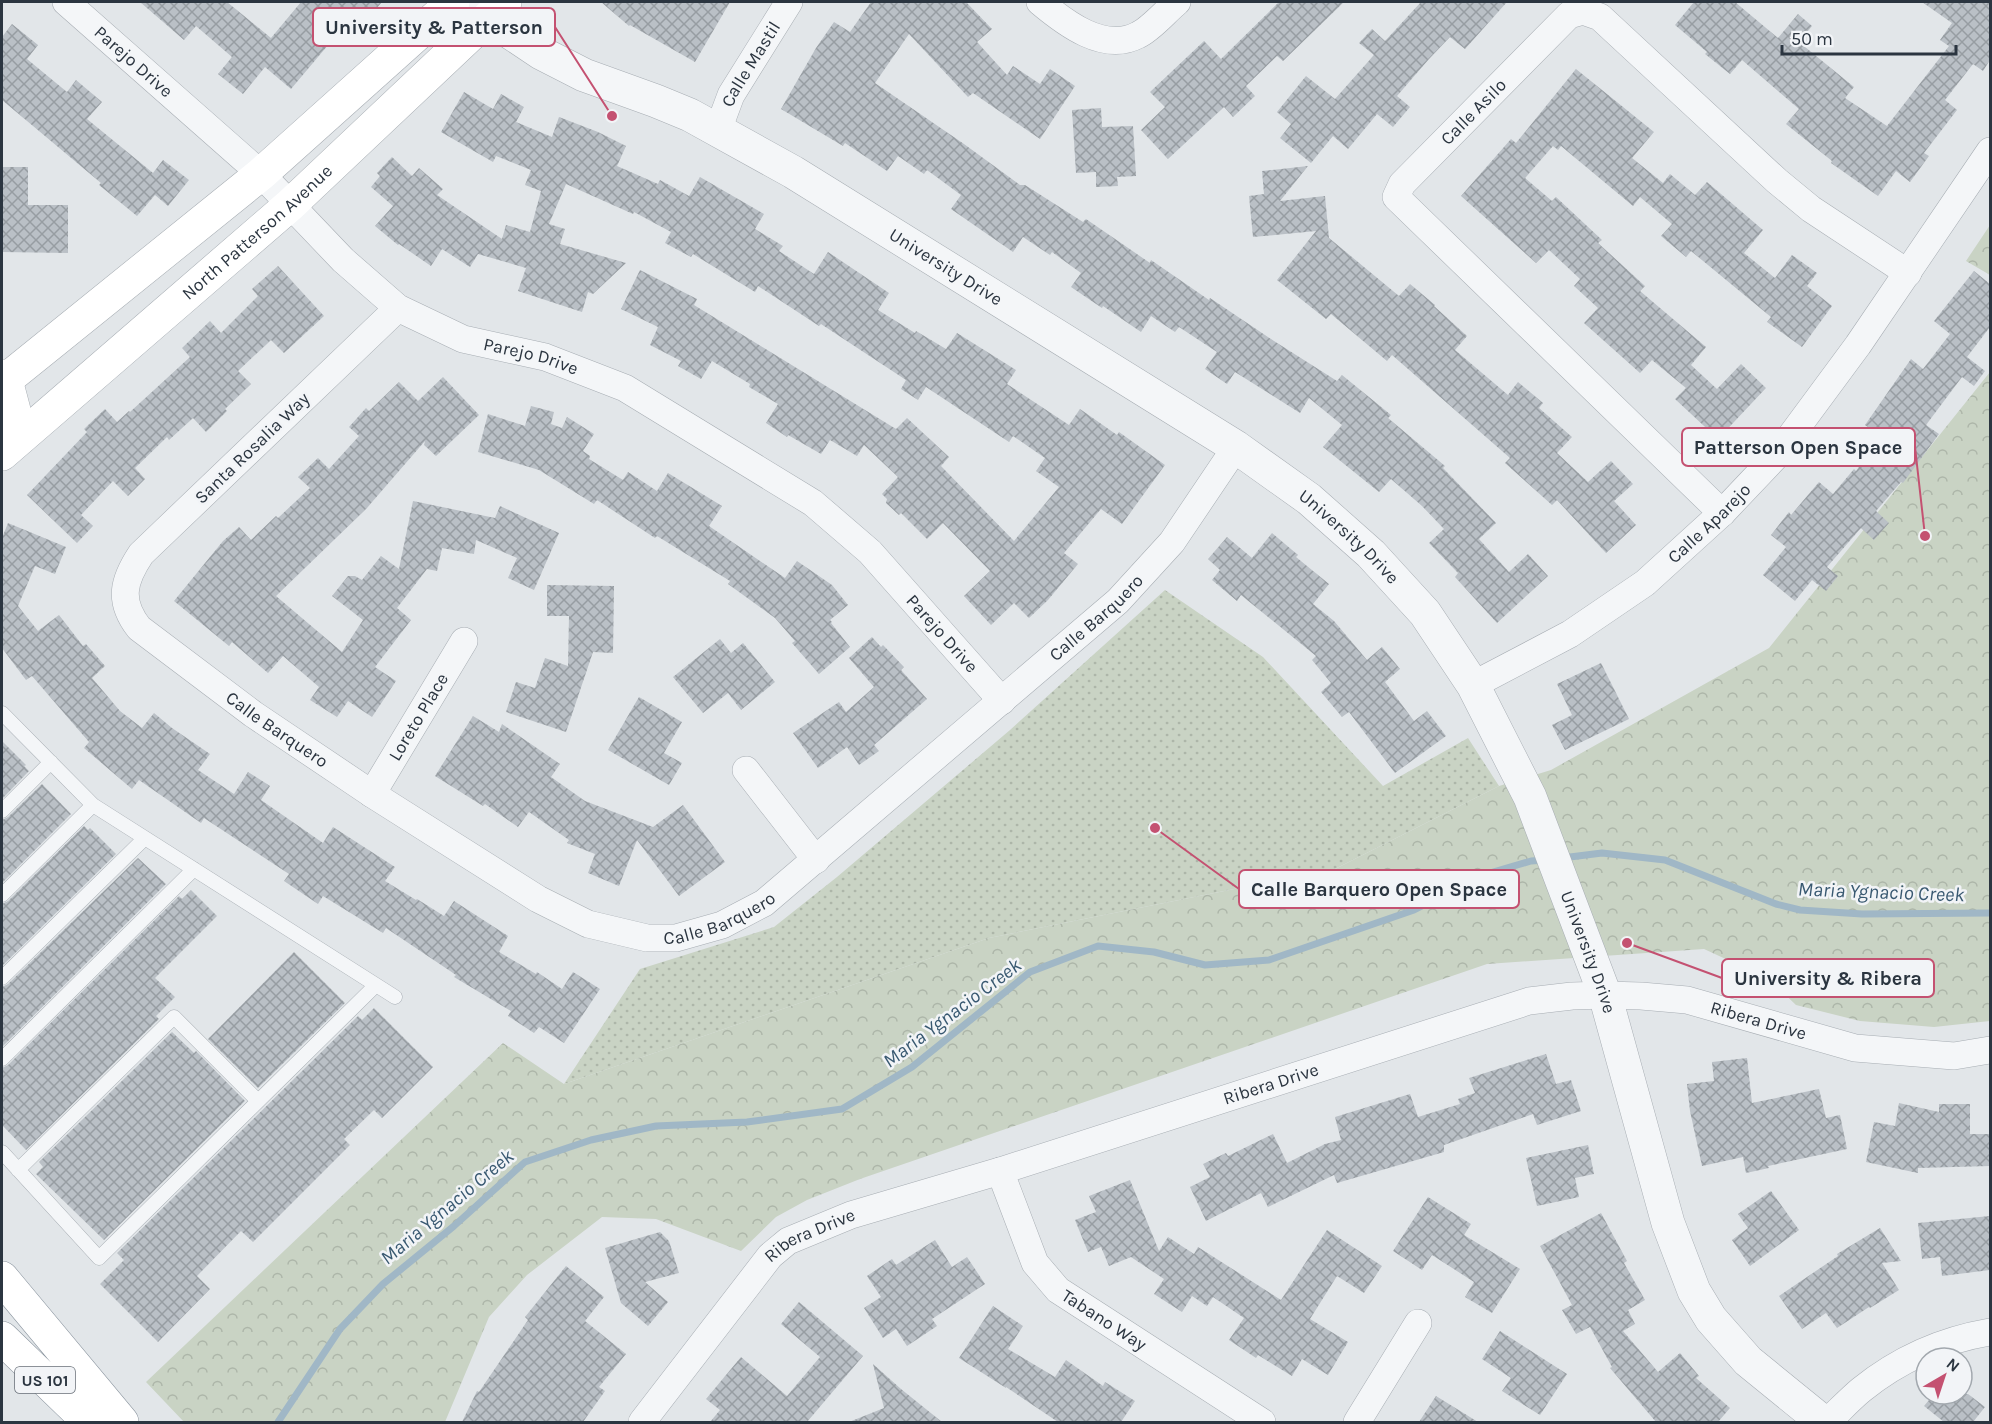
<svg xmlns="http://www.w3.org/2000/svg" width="1992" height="1424" viewBox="0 0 1992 1424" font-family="Karla,sans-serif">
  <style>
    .grass { fill: url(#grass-dots) }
    .forest { fill: url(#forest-crowns) }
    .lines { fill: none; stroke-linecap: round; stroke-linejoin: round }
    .stream { stroke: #a0b7c6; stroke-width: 7 }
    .building { fill: url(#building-cross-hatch) }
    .service-casing { stroke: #a7adb3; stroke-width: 15 }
    .minor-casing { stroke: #a7adb3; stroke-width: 28 }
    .tertiary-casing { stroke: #a7adb3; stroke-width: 34 }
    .secondary-casing { stroke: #a7adb3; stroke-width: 34 }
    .motorway-casing { stroke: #8b959f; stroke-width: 34 }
    .service { stroke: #f4f6f8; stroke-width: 14 }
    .minor { stroke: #f4f6f8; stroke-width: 27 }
    .tertiary { stroke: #f4f6f8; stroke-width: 33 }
    .secondary { stroke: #fff; stroke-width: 33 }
    .motorway { stroke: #fff; stroke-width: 33 }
    .labels { text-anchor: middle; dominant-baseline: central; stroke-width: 5; stroke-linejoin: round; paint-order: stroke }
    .shield { fill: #f2f4f7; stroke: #676e77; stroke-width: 1.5 }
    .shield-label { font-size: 16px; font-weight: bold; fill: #2b3540 }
    .street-label { font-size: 18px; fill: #2b3540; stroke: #f2f4f7 }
    .water-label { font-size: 20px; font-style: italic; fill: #395971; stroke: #f2f4f7 }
    .leader { fill: none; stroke: #c45171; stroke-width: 2 }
    .callout-dot { fill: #c45171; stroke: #f2f4f7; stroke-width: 2 }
    .callout { fill: #f2f4f7; stroke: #c45171; stroke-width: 2 }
    .callout-label { font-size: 20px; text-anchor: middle; font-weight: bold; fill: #2b3540 }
  </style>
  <defs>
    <pattern id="grass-dots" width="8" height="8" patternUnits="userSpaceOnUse" patternTransform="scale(1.5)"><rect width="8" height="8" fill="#c9d3c4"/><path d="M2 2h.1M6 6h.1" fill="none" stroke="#adb6a9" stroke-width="1.8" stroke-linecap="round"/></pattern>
    <pattern id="forest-crowns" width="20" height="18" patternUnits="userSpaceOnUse" patternTransform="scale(1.5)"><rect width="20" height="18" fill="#c9d3c4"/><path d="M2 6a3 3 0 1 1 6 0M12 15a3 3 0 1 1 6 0" fill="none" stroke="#adb6a9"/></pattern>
    <pattern id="building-cross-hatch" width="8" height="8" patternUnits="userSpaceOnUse" patternTransform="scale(1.5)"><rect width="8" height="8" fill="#bac0c6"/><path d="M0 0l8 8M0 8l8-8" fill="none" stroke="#979da2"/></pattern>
  </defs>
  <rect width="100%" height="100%" fill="#e2e6e9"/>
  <path class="grass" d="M1165 590 1263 657 1383 786 1468 738 1499 786 1335 869 989 938 564 1084 640 969 774 927 837 877 1010 730Z"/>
  <path class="forest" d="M1990 225V275L1966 261Z
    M1990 372V1021L1934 1027 1860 1021 1796 1005 1769 979 1704 949 1487 964 860 1179 807 1200 776 1217 741 1251 656 1219 602 1217 527 1275 489 1317 445 1422H184L146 1382 503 1043 564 1084 989 938 1335 869 1499 786 1551 770 1769 648Z"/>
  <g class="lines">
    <path class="stream" d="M1562 858 1602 853 1665 860 1776 904 1800 910 1862 914 1990 913
      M278 1422 340 1329 383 1284 454 1226 525 1162 591 1140 656 1126 747 1122 842 1109 912 1067 1030 972 1098 946 1154 952 1205 965 1269 960 1414 910 1483 875 1531 861 1545 860"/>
  </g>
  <path class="building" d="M140 2H227L271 38 301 2H382L344 46 334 38 291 89 265 67 243 94 218 74 232 57 196 26 184 40Z
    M601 2H730L695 62 630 25 629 26Z
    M871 2H966L992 29 977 42 1007 75 1013 66 1040 84 1050 69 1075 86 1040 139 973 93 968 97 909 34 875 83 964 144 1020 185H1025L1083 222 1086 219 1150 263 1151 260 1209 300 1210 298 1274 341 1337 381 1342 375 1391 415 1388 418 1445 466 1443 468 1496 523 1479 539 1509 572 1528 554 1548 576 1497 623 1455 577 1458 573 1429 543 1444 529 1422 506 1391 479 1379 492 1323 447 1342 425 1309 398 1300 413 1235 372 1227 384 1205 369 1217 352 1179 327 1175 332 1151 316 1141 332 1103 306 1102 308 1071 287 1081 273 1052 252 1050 255 1023 237 1013 252 951 209 961 195 927 170 924 174 898 156 887 171 845 143 843 146 781 109 816 48 834 22 850 32Z
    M1279 2H1344L1283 61 1277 56 1246 86 1255 96 1233 117 1224 107 1168 159 1141 130 1165 107 1150 92 1204 41 1221 59Z
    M1421 2H1507L1465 49 1450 37 1429 59 1397 96 1410 107 1393 127 1377 114 1348 149 1333 136 1311 163 1280 138 1291 124 1277 112 1306 76 1335 99 1374 55 1359 43 1372 29 1385 41Z
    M1694 2H1735L1778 38 1798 14 1812 26 1799 42 1854 87 1845 98 1887 126 1949 46 1940 40 1952 23 1922 2H1990V60L1983 71 1973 64 1945 100 1957 110 1924 153 1929 156 1910 182 1896 171 1878 196 1831 163 1832 161 1786 124 1799 109 1742 60 1730 74 1705 54 1707 52 1675 25Z
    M12 24 38 45 27 59 67 92 76 80 102 102 87 119 153 173 163 160 189 180 168 206 155 195 137 216 99 185 101 183 2 100V37Z
    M1576 69 1654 132 1632 158 1663 183 1670 174 1695 195 1707 182 1763 230 1744 253 1775 278 1792 255 1817 273 1807 286 1832 306 1802 347 1767 322 1771 317 1691 251 1686 257 1661 236 1672 224 1640 197 1633 206 1561 146 1558 150 1553 146 1525 178 1552 201 1556 197 1602 240 1598 243 1645 286 1640 291 1706 347 1691 365 1717 389 1741 364 1766 388 1718 439 1675 399 1686 388 1652 360 1640 373 1584 323 1598 308 1574 286 1580 279 1549 250 1536 263 1461 196 1511 139 1516 143Z
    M464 92 493 109 501 94 524 107 516 122 552 137 559 117 598 132 626 146 617 166 658 184 660 180 689 196 700 177 764 214 755 229 783 246 779 251 814 274 828 252 889 293 878 310 915 333 916 331 946 349 957 333 1016 370 1007 384 1069 425 1080 409 1117 435 1119 432 1165 465 1122 524 1101 509 1064 553 1078 564 1048 600 1029 618 1014 603 991 625 964 596 990 571 943 523 927 539 901 513 899 515 886 503 887 499 882 494 898 477 864 445 857 456 830 440 821 454 788 435 787 437 766 423 778 404 749 387 750 384 712 361 701 379 678 366 681 361 650 345 658 327 621 309 640 270 697 299 694 305 896 429 907 418 949 457 941 466 1014 541 1059 487 1036 471 1045 458 1013 436 1009 442 926 387 918 400 901 389 906 380 821 324 819 326 758 286 755 292 693 254 691 257 665 243 671 232 634 212 633 214 566 184 549 224 565 229 560 244 626 263 593 294 588 292 582 312 518 291 526 268 478 254 470 267 442 249 431 266 399 244 398 245 375 226 393 206 371 187 380 176 377 173 392 157 412 176 419 168 443 189 437 195 502 239 506 225 530 232 541 191 525 185 531 170 496 156 493 162 441 132Z
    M1101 108 1102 127 1133 126 1136 176 1117 177 1118 186 1096 187V172L1076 173 1072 110Z
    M1308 166 1280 201 1325 196 1329 238 1399 296 1410 284 1435 305 1434 306 1467 336 1455 350 1508 395 1518 382 1543 403 1539 408 1572 437 1557 453 1588 482 1611 461 1633 484 1614 501 1636 525 1606 553 1557 500 1552 505 1505 463 1510 458 1392 355 1387 361 1331 314 1326 319 1277 280 1316 231 1253 237 1249 196 1264 194 1262 171Z
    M2 167H28V205H68V253L2 252Z
    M278 266 324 316 284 353 271 340 238 371 251 384 225 409 227 411 206 432 193 418 169 440 167 437 135 468 145 479 128 496 113 481 81 515 93 526 77 543 27 495 87 432 84 429 105 409 117 422 129 411 130 412 190 357 182 348 210 321 221 333 258 296 252 289Z
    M1974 271 1990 284V327L1967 357 1985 371 1974 386 1962 377 1926 425 1939 434 1903 483 1901 482 1876 511 1889 523 1874 540 1861 528 1827 567 1838 576 1826 591 1812 580 1795 601 1763 575 1786 547 1771 535 1789 512 1791 515 1819 482 1833 494 1854 469 1856 471 1881 436 1865 425 1911 359 1923 369 1950 334 1934 321Z
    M443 377 479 415 436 456 424 445 425 441 366 509 276 596 342 652 363 620 332 596 348 576H355L362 580 381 556 399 569 413 501 495 518 500 506 559 533 534 590 508 578 517 558 476 540 474 554 442 548 437 571 427 569 397 608 411 620 375 667 396 681 372 717 348 701 337 717 310 700 319 687 283 656 268 673 232 642 229 646 174 601 223 541 239 527 251 540 276 516 278 518 310 488 298 477 318 458 329 469 359 436 349 427 366 408 369 411 399 382 418 401Z
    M531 406 554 412 551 424 562 428 567 417 594 434 583 451 590 456 589 459 623 480 628 472 657 491 668 473 722 506 709 526 785 578 797 561 832 585 848 605 830 620 832 622 831 623 850 647 819 674 792 643 795 641 775 618 728 584 730 581 657 536 655 538 597 500 594 504 539 470 478 452 488 414 525 426Z
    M8 523 66 547 55 574 35 566 18 606 38 631 59 615 83 646 86 644 105 666 92 678 120 711 142 728 154 713 172 728 210 754 198 770 234 794 248 772 270 786 261 800 323 843 333 827 395 867 385 881 416 900 417 899 444 916 454 901 508 936 499 952 536 974 537 972 562 989 573 972 600 989 564 1043 539 1027 534 1033 508 1016 511 1011 454 977 456 975 386 928 383 933 323 896 318 904 284 881 289 874 204 818 201 823 139 780 132 789 84 748 89 742 32 676 26 680 2 648V538Z
    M1272 533 1298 555 1296 557 1329 584 1313 604 1334 621 1367 660 1382 647 1400 669 1385 682 1414 721 1427 711 1446 736 1395 773 1349 712 1342 717 1321 692 1331 683 1312 660 1316 656 1241 595 1237 601 1212 580 1220 570 1208 559 1227 537 1252 558Z
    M547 585 614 586 613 653 593 652 566 732 506 712 516 682 535 688 545 658 568 666 569 616H547Z
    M872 637 881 647 883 645 904 667 901 670 927 699 874 745 879 751 859 765 847 747 818 768 793 733 839 702 846 712 874 687 849 658Z
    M720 639 731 653 743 643 775 682 741 710 728 693 703 713 673 677Z
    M1601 663 1629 719 1565 750 1552 725 1572 715 1557 684Z
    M639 697 682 722 664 753 682 763 669 785 608 750Z
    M473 716 499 732 502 724 560 764 551 777 585 801 653 827 683 805 725 862 679 896 637 840 619 886 588 873 595 854 567 843 569 840 529 812 518 827 485 804 483 806 435 776Z
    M2 741 26 765 24 766 29 771 2 799Z
    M42 784 71 814 2 883V820L8 817Z
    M84 826 88 830 90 828 116 854 2 966V904L8 901Z
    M138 858 166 884 2 1047V987L8 984Z
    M191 890 217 916 155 978 175 997 156 1016 159 1019 26 1150 2 1125V1068L8 1065 179 896 182 899Z
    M294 952 345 1003 258 1088 208 1039Z
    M374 1008 433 1067 382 1118 374 1110 344 1139 350 1145 253 1242 241 1231 197 1276 210 1289 158 1342 100 1284 124 1260 117 1253 358 1016 362 1020Z
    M172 1032 194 1053 196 1051 245 1101 104 1240 36 1174 43 1167 39 1162Z
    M1546 1054 1556 1084 1571 1080 1581 1111 1537 1125 1533 1114 1444 1145V1152L1337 1183 1334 1175 1268 1207 1261 1193 1206 1221 1190 1187 1210 1177 1203 1164 1226 1153 1228 1156 1273 1134 1287 1163 1325 1144 1341 1140 1335 1117 1410 1094 1418 1117 1460 1104 1458 1099 1475 1093 1469 1078Z
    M1747 1058 1752 1103 1819 1089 1826 1118 1840 1115 1847 1149 1768 1166 1769 1168 1746 1173 1743 1157 1702 1166 1690 1111 1687 1084 1714 1081 1712 1062Z
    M1899 1103 1939 1112V1104H1970V1134H1990V1166L1918 1168V1173L1866 1162 1874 1122 1895 1126Z
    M1588 1145 1594 1174 1575 1178 1579 1197 1537 1206 1526 1158Z
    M1130 1180 1159 1251 1168 1237 1194 1254 1198 1247 1281 1300 1327 1230 1382 1266 1364 1293 1337 1276 1310 1319 1348 1342 1328 1375 1302 1359 1292 1376 1258 1355 1256 1358 1229 1340 1244 1318 1213 1297 1207 1306 1192 1296 1182 1312 1154 1294 1164 1279 1131 1257 1109 1266 1101 1247 1088 1252 1075 1220 1096 1212 1089 1196Z
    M1771 1191 1799 1230 1750 1266 1732 1240 1748 1228 1738 1214Z
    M1428 1197 1471 1224 1464 1235 1520 1269 1492 1313 1465 1297 1474 1282 1432 1255 1422 1270 1393 1251Z
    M1601 1213 1627 1261 1624 1263 1645 1300 1628 1310 1635 1324 1623 1331 1658 1372 1680 1353 1699 1376 1696 1378 1730 1408 1718 1422H1656L1610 1368 1612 1367 1590 1327 1576 1334 1562 1310 1572 1305 1540 1246Z
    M1990 1216V1270L1942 1276 1940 1257 1922 1259 1918 1223Z
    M1880 1228 1901 1261 1882 1263 1899 1290 1870 1308 1869 1307 1837 1328 1826 1313 1802 1329 1779 1296 1838 1256 1837 1254Z
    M660 1232 669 1241 679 1273 645 1282 668 1302 648 1326 621 1303 605 1248Z
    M935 1240 952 1267 967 1257 985 1284 932 1319 937 1326 907 1346 896 1329 883 1338 864 1308 881 1297 867 1276 892 1259 896 1265Z
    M566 1266 604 1297 585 1321 626 1354 599 1387 605 1391 583 1422H462L477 1391 479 1392 528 1320 525 1317Z
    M799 1302 863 1356 807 1422H710L720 1410 706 1399 741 1357 787 1396 820 1357 781 1324Z
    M993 1306 1023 1326 1008 1349 1055 1377 1066 1360 1103 1386 1105 1382 1135 1401 1121 1422H1058L1006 1387V1388L959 1358Z
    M1500 1331 1567 1374 1540 1415 1502 1391 1511 1378 1482 1359Z
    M873 1364 901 1389 942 1422H849L884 1408Z
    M1934 1394H1968L1985 1407 1973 1422H1944L1924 1406Z
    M1436 1396 1478 1422H1419Z"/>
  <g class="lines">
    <defs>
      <path id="service" d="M2 713 93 805 395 997
        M2 811 51 762
        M2 895 93 805
        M2 978 145 838
        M2 1059 194 869
        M2 1152 99 1258 376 985
        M18 1170 174 1017 258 1101"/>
      <g id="minor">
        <path id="s1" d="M66 2 261 174 343 260 398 308 463 339 545 357 625 388 813 503 870 552 1002 701"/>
        <path d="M1040 2C1065 23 1104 53 1138 35 1151 29 1166 11 1177 2"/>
        <path id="s2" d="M718 130 731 95 789 2"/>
        <path id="s3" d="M398 308 141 554C123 581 118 601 139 628L253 714 372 794 538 899 588 924 647 938H676L722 925 764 903 1118 601 1172 542 1236 447"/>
        <path id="s4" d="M1722 513 1396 197 1402 184 1569 15 1583 11 1600 17 1777 181 1811 209 1908 273"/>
        <path id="s5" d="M1473 685 1570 634 1645 583 1722 513 1776 456 1858 345 1990 151"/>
        <path d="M746 770 816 860"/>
        <path id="s6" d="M372 794 464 641"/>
        <path id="s7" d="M1000 1171 1035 1263 1058 1290 1262 1422"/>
        <path id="s8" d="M642 1422 770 1256 788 1241 851 1215 1000 1171 1529 1001 1572 996 1605 995 1641 996 1687 1000 1855 1048 1954 1056 1990 1050"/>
        <path d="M1357 1422 1418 1323"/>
        <path d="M1827 1422C1838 1412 1849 1400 1861 1390 1898 1360 1943 1340 1990 1332"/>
      </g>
      <g id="tertiary">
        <path id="s9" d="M476 2 511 33 541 53 584 75 656 101 690 115 793 172 1236 447 1309 499 1371 554 1425 613 1473 685 1530 797 1605 995 1668 1223 1694 1291 1711 1319 1748 1361 1823 1422"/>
      </g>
      <g id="secondary">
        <path d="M2 376 6 380 21 437"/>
        <path d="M2 383 261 174 453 2"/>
        <path id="s10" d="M2 454 290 205 505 2"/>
      </g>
      <path id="motorway" d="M2 1278 122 1422
        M2 1338 89 1422"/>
    </defs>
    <use href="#service" class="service-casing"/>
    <use href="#minor" class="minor-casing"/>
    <use href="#tertiary" class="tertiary-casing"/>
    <use href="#secondary" class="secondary-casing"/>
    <use href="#motorway" class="motorway-casing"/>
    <use href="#service" class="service"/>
    <use href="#minor" class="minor"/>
    <use href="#tertiary" class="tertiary"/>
    <use href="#secondary" class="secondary"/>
    <use href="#motorway" class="motorway"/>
  </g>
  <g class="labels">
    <rect class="shield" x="15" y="1367" width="60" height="26" rx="4.5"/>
    <g class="shield-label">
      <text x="45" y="1380">US 101</text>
    </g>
    <g class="street-label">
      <text stroke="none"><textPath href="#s1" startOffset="90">Parejo Drive</textPath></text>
      <text stroke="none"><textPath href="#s2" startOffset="74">Calle Mastil</textPath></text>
      <text stroke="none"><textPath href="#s4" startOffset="570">Calle Asilo</textPath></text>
      <text stroke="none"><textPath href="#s10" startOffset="338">North Patterson Avenue</textPath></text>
      <text stroke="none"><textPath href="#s9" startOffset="542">University Drive</textPath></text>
      <text stroke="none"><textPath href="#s1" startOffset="594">Parejo Drive</textPath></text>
      <text transform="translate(252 448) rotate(-44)">Santa Rosalia Way</text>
      <text stroke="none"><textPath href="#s5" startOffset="288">Calle Aparejo</textPath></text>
      <text stroke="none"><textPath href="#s9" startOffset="1028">University Drive</textPath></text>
      <text stroke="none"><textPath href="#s3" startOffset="1598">Calle Barquero</textPath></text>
      <text stroke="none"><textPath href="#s1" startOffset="1098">Parejo Drive</textPath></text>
      <text stroke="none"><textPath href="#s6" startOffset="90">Loreto Place</textPath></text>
      <text stroke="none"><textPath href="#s3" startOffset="608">Calle Barquero</textPath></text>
      <text stroke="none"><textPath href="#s3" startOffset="1112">Calle Barquero</textPath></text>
      <text stroke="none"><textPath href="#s9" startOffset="1514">University Drive</textPath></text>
      <text stroke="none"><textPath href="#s8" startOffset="1245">Ribera Drive</textPath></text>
      <text stroke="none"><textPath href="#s8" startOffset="741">Ribera Drive</textPath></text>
      <text stroke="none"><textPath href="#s8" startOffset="255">Ribera Drive</textPath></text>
      <text stroke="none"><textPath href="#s7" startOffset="189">Tabano Way</textPath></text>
    </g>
    <g class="water-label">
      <text transform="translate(1881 892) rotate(2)">Maria Ygnacio Creek</text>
      <text transform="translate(952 1013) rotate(-37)">Maria Ygnacio Creek</text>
      <text transform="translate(447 1207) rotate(-40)">Maria Ygnacio Creek</text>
    </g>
  </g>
  <path class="leader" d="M612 116L555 27M1925 536L1915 447M1155 828L1239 889M1627 943L1722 978"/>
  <g class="callout-dot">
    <circle cx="612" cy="116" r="6"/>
    <circle cx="1925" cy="536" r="6"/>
    <circle cx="1155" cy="828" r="6"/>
    <circle cx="1627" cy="943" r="6"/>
  </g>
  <g class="callout">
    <rect x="313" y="8" width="242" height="38" rx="6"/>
    <rect x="1682" y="428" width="233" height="38" rx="6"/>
    <rect x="1239" y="870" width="280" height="38" rx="6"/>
    <rect x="1722" y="959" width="212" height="38" rx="6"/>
  </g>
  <g class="callout-label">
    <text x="434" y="34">University &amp; Patterson</text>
    <text x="1798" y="454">Patterson Open Space</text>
    <text x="1379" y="896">Calle Barquero Open Space</text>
    <text x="1828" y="985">University &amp; Ribera</text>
  </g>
  <rect width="1992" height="1424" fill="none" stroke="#2b3540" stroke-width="6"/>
  <g transform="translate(1944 1376) rotate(39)"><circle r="28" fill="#f2f4f7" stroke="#a2a8ae" stroke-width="1.5"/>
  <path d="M0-4.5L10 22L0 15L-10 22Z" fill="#c45171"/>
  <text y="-9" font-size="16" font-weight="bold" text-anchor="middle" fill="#2b3540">N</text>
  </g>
  <path d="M1782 45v9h174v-9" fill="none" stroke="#2b3540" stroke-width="3"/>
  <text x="1791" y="45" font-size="18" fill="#2b3540" stroke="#f2f4f7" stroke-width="4.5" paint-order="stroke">50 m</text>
</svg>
